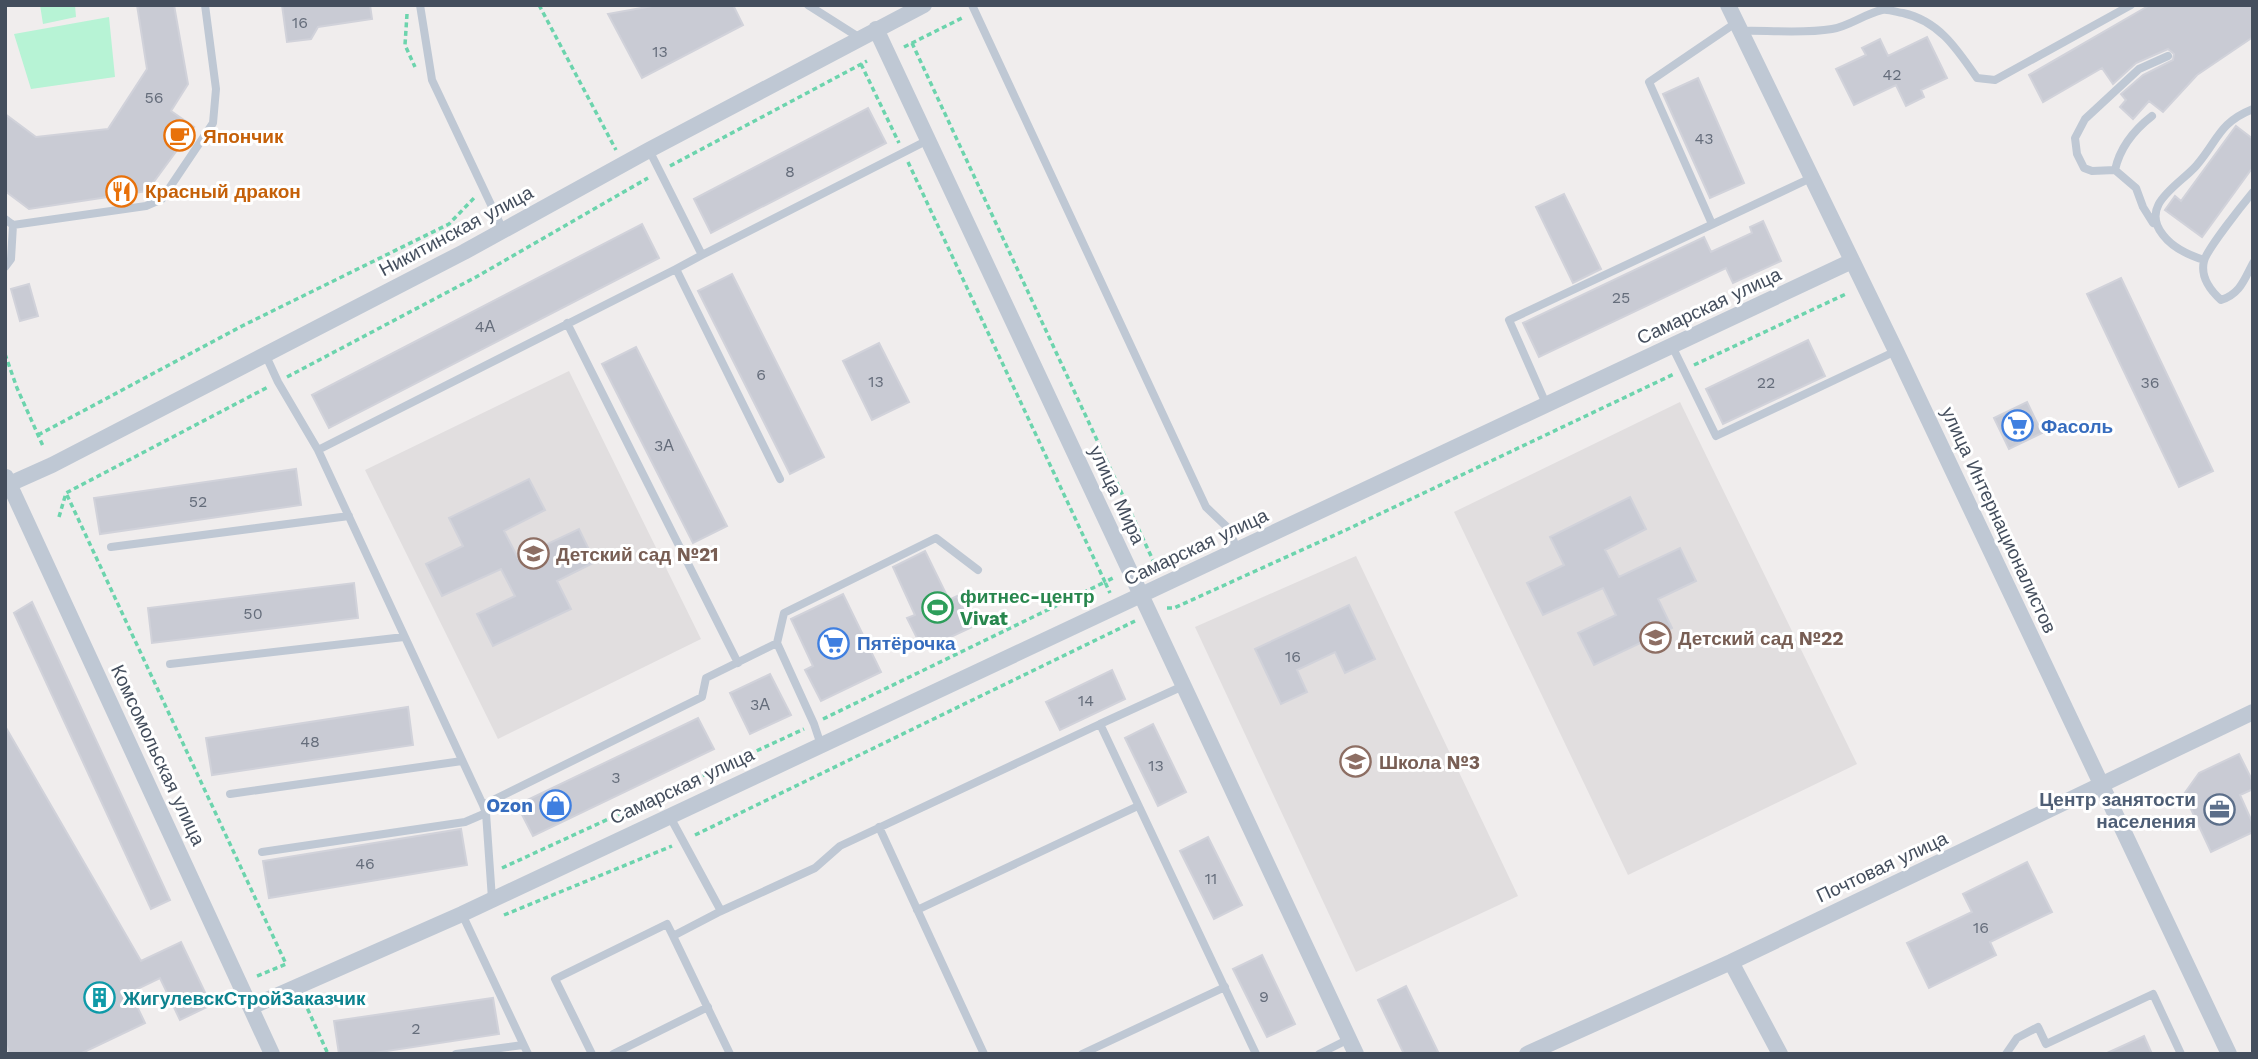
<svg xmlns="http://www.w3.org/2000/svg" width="2258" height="1059" viewBox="0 0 2258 1059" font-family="'Work Sans',sans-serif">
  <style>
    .education { fill: #e1dedf }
    .green { fill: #b7f3d5 }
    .building { fill: #c9cbd4; stroke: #d1d2da; stroke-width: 2 }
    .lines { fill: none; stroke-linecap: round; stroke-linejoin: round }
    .path { stroke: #6cd4ad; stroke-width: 3.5; stroke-dasharray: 5 3.5; stroke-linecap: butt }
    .service { stroke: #bfc8d4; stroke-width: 8 }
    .minor { stroke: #bfc8d4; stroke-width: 16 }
    .labels { text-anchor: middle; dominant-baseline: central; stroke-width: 6; stroke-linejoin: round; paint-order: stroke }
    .number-label { font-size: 16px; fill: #656d7b }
    .food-label { font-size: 19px; font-weight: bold; fill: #c56008; stroke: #fff; text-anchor: start }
    .street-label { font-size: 19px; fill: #444e5d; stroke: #fff }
    .shop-label { font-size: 19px; font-weight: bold; fill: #366cbe; stroke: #fff; text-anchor: start }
    .education-label { font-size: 19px; font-weight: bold; fill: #785e54; stroke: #fff; text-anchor: start }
    .leisure-label { font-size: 19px; font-weight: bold; fill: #27864d; stroke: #fff; text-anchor: start }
    .service-label { font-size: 19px; font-weight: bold; fill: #4e5e75; stroke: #fff; text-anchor: end }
    .culture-label { font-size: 19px; font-weight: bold; fill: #0d838f; stroke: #fff; text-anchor: start }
  </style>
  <rect width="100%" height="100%" fill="#f0eded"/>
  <path class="education" d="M569 371 701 639 498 739 365 470Z
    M1680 402 1857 764 1628 875 1454 512Z
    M1356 556 1518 896 1356 972 1195 627Z"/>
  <path class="green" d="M40 5H75L76 17 43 24Z
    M109 17 115 77 31 89 14 34Z"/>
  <path class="building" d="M137 5H174L188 84 171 111 194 127 147 191 29 209 5 191V114L36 137 108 129 147 69Z
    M282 5H370L372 19 318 27 311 39 287 42Z
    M658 5H733L743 25 642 78 608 14Z
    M2150 5H2253V37L2197 75 2163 112 2149 101 2133 119 2120 107 2126 100 2121 94 2143 75 2173 60 2174 54 2168 49 2136 63 2113 84 2102 68 2043 102 2029 75Z
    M1927 37 1947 78 1921 90 1924 97 1906 106 1896 85 1854 105 1836 69 1866 55 1862 48 1880 39 1888 56Z
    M1698 78 1744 183 1710 198 1663 94Z
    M868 108 886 143 711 233 694 199Z
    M2236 126 2253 139V167L2202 237 2165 210 2175 196 2181 201Z
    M1564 194 1601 269 1573 283 1536 207Z
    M1763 221 1781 261 1733 283 1726 268 1539 357 1523 323 1704 237 1711 252 1752 233 1750 227Z
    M642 224 659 258 329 428 312 395Z
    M732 274 824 457 790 474 698 291Z
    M2121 278 2213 471 2179 487 2087 294Z
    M29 284 38 316 20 321 11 289Z
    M1808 340 1825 376 1723 424 1706 389Z
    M879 343 909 402 872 420 843 361Z
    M636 347 727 526 693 543 602 364Z
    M2027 402 2042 433 2009 449 1994 418Z
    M296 469 301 505 100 534 94 498Z
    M529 479 545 510 504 531 518 558 579 529 595 562 557 581 571 609 493 646 477 614 515 596 501 569 442 596 426 564 463 546 449 518Z
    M1630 497 1646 529 1605 550 1619 577 1680 548 1696 581 1658 599 1672 628 1594 665 1578 633 1616 615 1603 588 1543 615 1527 583 1564 565 1550 537Z
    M925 551 949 600 957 596 972 627 923 650 907 618 915 615 893 567Z
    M354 583 358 618 152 643 148 608Z
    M843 594 881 672 821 701 805 670 813 666 791 619Z
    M32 602 170 900 151 909 14 613Z
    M1349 605 1375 659 1345 673 1335 652 1297 670 1307 692 1281 704 1255 649Z
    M1112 670 1125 699 1060 730 1046 702Z
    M770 674 791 715 750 734 730 693Z
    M408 707 413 745 212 775 206 738Z
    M698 718 714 749 533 836 517 805Z
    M1153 724 1186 792 1158 806 1125 738Z
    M5 726 141 961 181 942 211 1005 180 1020 160 978 133 991 136 997 133 998 145 1023 80 1054H10L5 1043Z
    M2239 754 2253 782V789L2240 795 2253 824V832L2211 852 2184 794 2199 773Z
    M461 829 467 865 269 898 263 861Z
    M1208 837 1242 905 1214 919 1180 851Z
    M2027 862 2052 912 1990 942 1996 955 1929 988 1907 943 1972 912 1963 894Z
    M1262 955 1295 1024 1267 1037 1233 969Z
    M1406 986 1439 1054H1404L1378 1000Z
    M493 998 499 1034 367 1054H339L334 1021Z
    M2144 1036 2152 1054H2105Z"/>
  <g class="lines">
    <path class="path" d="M539 5 616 150
      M407 14 405 45 415 67
      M912 43 1158 571
      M904 47 964 17
      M861 64 899 143
      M908 162 1105 582 1115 577
      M670 166 867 61
      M5 354 17 388 43 446
      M1694 365 1848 293
      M287 377 476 277 648 178
      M38 435 242 326 449 224 474 198
      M67 495 286 964 255 977
      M59 517 66 493 268 387
      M5 543H6
      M1167 608H1174L1348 529 1674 374
      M823 719 1105 582 1110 593
      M695 835 1135 621
      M502 868 804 729
      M504 915 672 846
      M304 1001 328 1054"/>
    <path class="service" d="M420 5 432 80 503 230
      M808 5 860 38
      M972 5 1206 507 1228 528 1238 551
      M1741 31C1771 30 1803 34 1832 29 1850 26 1864 14 1882 10 1889 9 1896 12 1903 13 1939 21 1957 49 1977 78L1995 80 2131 5
      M2152 116C2134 130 2120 147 2115 170L2136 188 2143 207 2153 223
      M649 150 702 255 676 269 780 479
      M2115 170 2092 171 2084 168 2077 154 2075 138 2085 119 2139 69 2168 56
      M2253 192C2243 204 2207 249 2204 261 2200 277 2210 290 2221 300 2240 294 2244 280 2253 263
      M5 219 13 225 146 206 162 199 213 123 216 89 205 5
      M1712 224 1649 82 1737 22
      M702 255 930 139
      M2204 260C2188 255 2173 248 2163 235 2139 205 2178 186 2196 166 2218 141 2218 123 2253 109
      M5 267 11 259 13 225
      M567 323 738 663
      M1672 346 1716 436 1896 351
      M266 356 278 382 318 450 483 805
      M1547 406 1509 320 1813 177
      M318 450 676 269
      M111 547 349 516
      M777 643 784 613 936 538 978 570
      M170 664 404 637
      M1183 686 1100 724 1256 1054
      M230 794 462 761
      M879 827 984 1054
      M262 852 465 822 486 813
      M492 899 486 813 483 805 702 697 706 678 777 643 814 724 821 745
      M917 910 1138 806
      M721 911 815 868 840 846 1100 724
      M462 914 528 1054
      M673 936 730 1054
      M456 1054 523 1045
      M592 1054 555 979 667 924 673 936 721 911 669 815
      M613 1054 708 1007
      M1082 1054 1225 987
      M1319 1054 1349 1039
      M2006 1054 2017 1038 2038 1027 2046 1044 2153 994 2181 1054"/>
    <path class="minor" d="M1728 5 1896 351 2229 1054
      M876 29 1356 1054
      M6 477 272 1054
      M5 486 52 465 464 252 649 150 924 5
      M1731 962 1780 1054
      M251 1007 462 914 1852 261
      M1527 1054 1731 962 2253 712"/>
  </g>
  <defs>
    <symbol id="cafe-ring" viewBox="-11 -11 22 22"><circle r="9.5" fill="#fff" stroke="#e8710a" stroke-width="1.5"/><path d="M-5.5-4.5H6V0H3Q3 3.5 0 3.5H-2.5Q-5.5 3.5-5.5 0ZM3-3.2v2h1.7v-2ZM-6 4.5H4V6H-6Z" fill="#e8710a"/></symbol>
    <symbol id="restaurant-ring" viewBox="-11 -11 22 22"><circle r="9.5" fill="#fff" stroke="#e8710a" stroke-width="1.5"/><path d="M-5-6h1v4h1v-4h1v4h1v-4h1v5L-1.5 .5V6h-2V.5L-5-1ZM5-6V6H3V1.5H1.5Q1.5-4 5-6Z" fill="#e8710a"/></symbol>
    <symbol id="supermarket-ring" viewBox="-11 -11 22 22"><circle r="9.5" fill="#fff" stroke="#3f7fe0" stroke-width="1.5"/><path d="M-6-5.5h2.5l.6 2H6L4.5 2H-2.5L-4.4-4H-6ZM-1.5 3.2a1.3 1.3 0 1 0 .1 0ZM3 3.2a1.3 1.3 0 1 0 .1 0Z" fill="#3f7fe0"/></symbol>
    <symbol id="school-ring" viewBox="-11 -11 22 22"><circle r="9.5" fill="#fff" stroke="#8d6e63" stroke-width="1.5"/><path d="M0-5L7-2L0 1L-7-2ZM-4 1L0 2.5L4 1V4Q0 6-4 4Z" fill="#8d6e63"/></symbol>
    <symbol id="stadium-ring" viewBox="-11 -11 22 22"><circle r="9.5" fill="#fff" stroke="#2e9e5b" stroke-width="1.5"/><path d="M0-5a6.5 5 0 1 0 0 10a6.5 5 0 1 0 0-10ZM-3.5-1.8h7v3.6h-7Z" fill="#2e9e5b"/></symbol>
    <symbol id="shop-ring" viewBox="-11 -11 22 22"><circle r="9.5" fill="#fff" stroke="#3f7fe0" stroke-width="1.5"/><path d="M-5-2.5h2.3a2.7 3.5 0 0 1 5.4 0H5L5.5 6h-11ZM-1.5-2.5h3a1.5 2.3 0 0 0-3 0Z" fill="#3f7fe0"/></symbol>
    <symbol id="office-ring" viewBox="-11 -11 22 22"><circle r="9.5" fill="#fff" stroke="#5c6f8a" stroke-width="1.5"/><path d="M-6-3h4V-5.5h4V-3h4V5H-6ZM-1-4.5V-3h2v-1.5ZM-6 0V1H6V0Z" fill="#5c6f8a"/></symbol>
    <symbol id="building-ring" viewBox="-11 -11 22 22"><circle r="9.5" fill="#fff" stroke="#0f9aa8" stroke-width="1.5"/><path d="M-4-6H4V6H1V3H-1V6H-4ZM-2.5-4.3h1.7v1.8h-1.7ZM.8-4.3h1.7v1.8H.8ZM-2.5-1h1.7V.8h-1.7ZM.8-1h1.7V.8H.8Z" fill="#0f9aa8"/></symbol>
  </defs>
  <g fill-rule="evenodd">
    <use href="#cafe-ring" x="162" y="118" width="35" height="35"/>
    <use href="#restaurant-ring" x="104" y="174" width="35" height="35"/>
    <use href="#supermarket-ring" x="2000" y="408" width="35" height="35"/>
    <use href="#school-ring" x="516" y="536" width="35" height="35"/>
    <use href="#stadium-ring" x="920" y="590" width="35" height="35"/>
    <use href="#school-ring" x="1638" y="620" width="35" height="35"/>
    <use href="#supermarket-ring" x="816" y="626" width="35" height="35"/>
    <use href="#school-ring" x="1338" y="744" width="35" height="35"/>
    <use href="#shop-ring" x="538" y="788" width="35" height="35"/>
    <use href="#office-ring" x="2202" y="792" width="35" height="35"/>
    <use href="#building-ring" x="82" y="980" width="35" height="35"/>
  </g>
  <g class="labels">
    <g class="number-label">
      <text x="300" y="22">16</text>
      <text x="660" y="51">13</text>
      <text x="1892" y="74">42</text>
      <text x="154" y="97">56</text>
      <text x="1704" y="138">43</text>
      <text x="790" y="171">8</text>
      <text x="1621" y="297">25</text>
      <text x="485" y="326">4А</text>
      <text x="761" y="374">6</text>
      <text x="876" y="381">13</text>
      <text x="1766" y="382">22</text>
      <text x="2150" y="382">36</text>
      <text x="664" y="445">3А</text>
      <text x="198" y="501">52</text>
      <text x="253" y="613">50</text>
      <text x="1293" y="656">16</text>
      <text x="1086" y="700">14</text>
      <text x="760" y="704">3А</text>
      <text x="310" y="741">48</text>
      <text x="1156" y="765">13</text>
      <text x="616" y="777">3</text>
      <text x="365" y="863">46</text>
      <text x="1211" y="878">11</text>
      <text x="1981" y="927">16</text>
      <text x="1264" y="996">9</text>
      <text x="416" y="1028">2</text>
    </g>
    <g class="food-label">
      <text x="203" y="136">Япончик</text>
      <text x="145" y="191">Красный дракон</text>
    </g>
    <g class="street-label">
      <text transform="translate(456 231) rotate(-28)">Никитинская улица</text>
      <text transform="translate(1709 306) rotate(-25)">Самарская улица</text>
      <text transform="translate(1117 495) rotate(65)">улица Мира</text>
      <text transform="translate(1999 520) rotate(65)">улица Интернационалистов</text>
      <text transform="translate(1196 547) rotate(-25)">Самарская улица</text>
      <text transform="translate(158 755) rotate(65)">Комсомольская улица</text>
      <text transform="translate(682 786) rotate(-25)">Самарская улица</text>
      <text transform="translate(1882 867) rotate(-25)">Почтовая улица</text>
    </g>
    <g class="shop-label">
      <text x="2041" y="426">Фасоль</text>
      <text x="857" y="643">Пятёрочка</text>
      <text x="533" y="805" text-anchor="end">Ozon</text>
    </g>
    <g class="education-label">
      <text x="556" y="554">Детский сад №21</text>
      <text x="1678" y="638">Детский сад №22</text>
      <text x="1379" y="762">Школа №3</text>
    </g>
    <g class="leisure-label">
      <text x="960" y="596">фитнес-центр<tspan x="960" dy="22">Vivat</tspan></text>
    </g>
    <g class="service-label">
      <text x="2196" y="799">Центр занятости<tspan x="2196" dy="22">населения</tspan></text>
    </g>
    <g class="culture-label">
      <text x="123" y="998">ЖигулевскСтройЗаказчик</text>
    </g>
  </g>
  <rect width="2258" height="1059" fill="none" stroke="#444e5d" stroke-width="14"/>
</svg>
